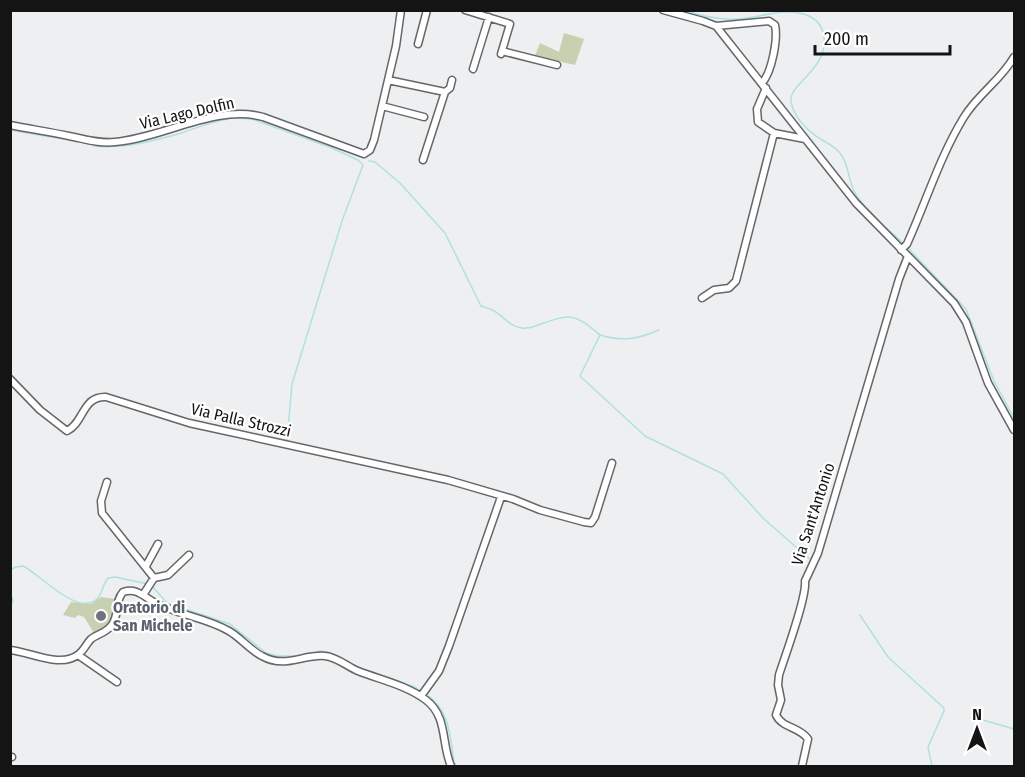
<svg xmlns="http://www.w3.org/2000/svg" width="1025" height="777" viewBox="0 0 1025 777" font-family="'Fira Sans Condensed',sans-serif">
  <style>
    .green { fill: #c8d0b2 }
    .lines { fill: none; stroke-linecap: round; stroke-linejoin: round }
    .stream { stroke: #b0e0e0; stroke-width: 1.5 }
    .minor-casing { stroke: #656667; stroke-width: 9 }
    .minor { stroke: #fff; stroke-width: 6 }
    .worship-dot { fill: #6b7280; stroke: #fff; stroke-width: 2 }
    .labels { text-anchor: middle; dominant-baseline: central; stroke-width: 4.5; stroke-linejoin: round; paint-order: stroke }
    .street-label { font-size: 16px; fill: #141415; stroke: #fff }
    .worship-label { font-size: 16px; font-weight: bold; fill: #5b616d; stroke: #fff; text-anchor: start }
  </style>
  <rect width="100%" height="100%" fill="#eeeff0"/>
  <path class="green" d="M564 33 584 39 575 65 535 56 540 43 559 52Z
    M101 597 115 599C113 619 114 624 94 633L84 617 78 615 75 618 63 615 71 602 91 604Z"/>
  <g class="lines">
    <path class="stream" d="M684 10C701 16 718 20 737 19 760 18 787 6 809 16 817 20 823 27 824 37 828 70 787 85 791 102 794 118 809 132 822 140 829 144 835 147 840 153 849 164 848 179 854 191 866 212 887 228 904 244
      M236 118 252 119 332 148 358 160 363 165 342 221 292 384 287 440 284 441
      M10 130 63 139
      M93 146C119 149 145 143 171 136 190 131 208 122 228 119
      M369 161 375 162 400 183 445 233 481 306C484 307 487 308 490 309 502 313 507 326 522 328 529 329 535 326 541 324 573 313 574 314 600 335L580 376 645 436 723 474 764 519 811 560
      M907 247 966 309 994 381 1014 418
      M600 335C623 342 638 339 659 330
      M10 375 37 403
      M76 417 88 398 97 396
      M200 422 213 425
      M10 570 16 567 23 566C40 574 77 617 97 599 102 594 103 584 108 578L115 577 148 584
      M152 586 167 603 230 624 266 653 278 656H299
      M10 592 13 601 10 606
      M860 615 888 657 944 708V711L928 747 932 766
      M310 654 320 651 328 652 360 668 415 687 422 692
      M426 694C450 710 450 736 454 762L456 766
      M983 720 1014 729"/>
    <defs>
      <path id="minor" d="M465 10 510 24 501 54
        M663 10 703 21 716 26 856 203 954 303 966 322 988 383 1014 430
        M716 26 769 21 775 25C778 39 772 72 762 83
        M418 44 427 10
        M502 51 557 65
        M473 69 489 17
        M388 80 445 92
        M766 88 757 109 758 122 774 133 805 139
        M382 106 424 117
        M10 125C30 129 50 132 69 136 85 139 99 144 115 142 163 138 216 104 263 117L364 154 370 150 374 140 396 46 401 10
        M423 160 445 92 450 88 452 80
        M901 250 907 244C926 202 940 156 964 117 978 94 1001 80 1014 57
        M702 298 714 290 729 288 736 281 774 133
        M10 379 40 410 67 431C84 423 82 396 106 397L189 423 448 480 513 499 540 510 584 522 591 523 595 517 612 463
        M107 482 101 501 102 513 154 578
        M146 566 158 544
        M143 595 154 578 168 575 189 555
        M10 650C31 652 61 669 79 654 84 650 87 643 91 639 97 634 106 633 111 626 120 616 114 602 123 592 136 588 142 595 152 601 176 615 205 617 229 631 241 638 250 650 262 656 285 669 303 654 325 656 337 657 348 667 358 671 381 680 406 685 426 700 448 717 441 743 451 766
        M78 655 117 682
        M421 696 439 671 449 646 501 497
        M10 757H12
        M802 766 808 739C800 727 782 728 776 715L781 700 778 685 779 675C785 656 807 597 805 581L818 553 899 279 908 256"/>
    </defs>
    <use href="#minor" class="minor-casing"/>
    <use href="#minor" class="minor"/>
  </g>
  <circle class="worship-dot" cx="101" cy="616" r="6"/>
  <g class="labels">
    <g class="street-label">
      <text transform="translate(187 113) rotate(-13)">Via Lago Dolfin</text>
      <text transform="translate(241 420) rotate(13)">Via Palla Strozzi</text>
      <text transform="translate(813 514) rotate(-72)">Via Sant'Antonio</text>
    </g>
    <g class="worship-label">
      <text x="113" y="607">Oratorio di<tspan x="113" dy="18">San Michele</tspan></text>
    </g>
  </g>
  <rect width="1025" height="777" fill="none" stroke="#141415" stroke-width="24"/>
  <g transform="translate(977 729)" stroke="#ffffff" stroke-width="4.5" paint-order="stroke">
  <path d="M0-4.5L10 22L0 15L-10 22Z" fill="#141415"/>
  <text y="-9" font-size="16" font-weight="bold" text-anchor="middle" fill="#141415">N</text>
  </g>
  <path d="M815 45v9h135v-9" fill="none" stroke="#141415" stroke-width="3"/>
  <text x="824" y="45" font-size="18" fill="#141415" stroke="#ffffff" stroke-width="4.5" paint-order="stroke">200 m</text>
</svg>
